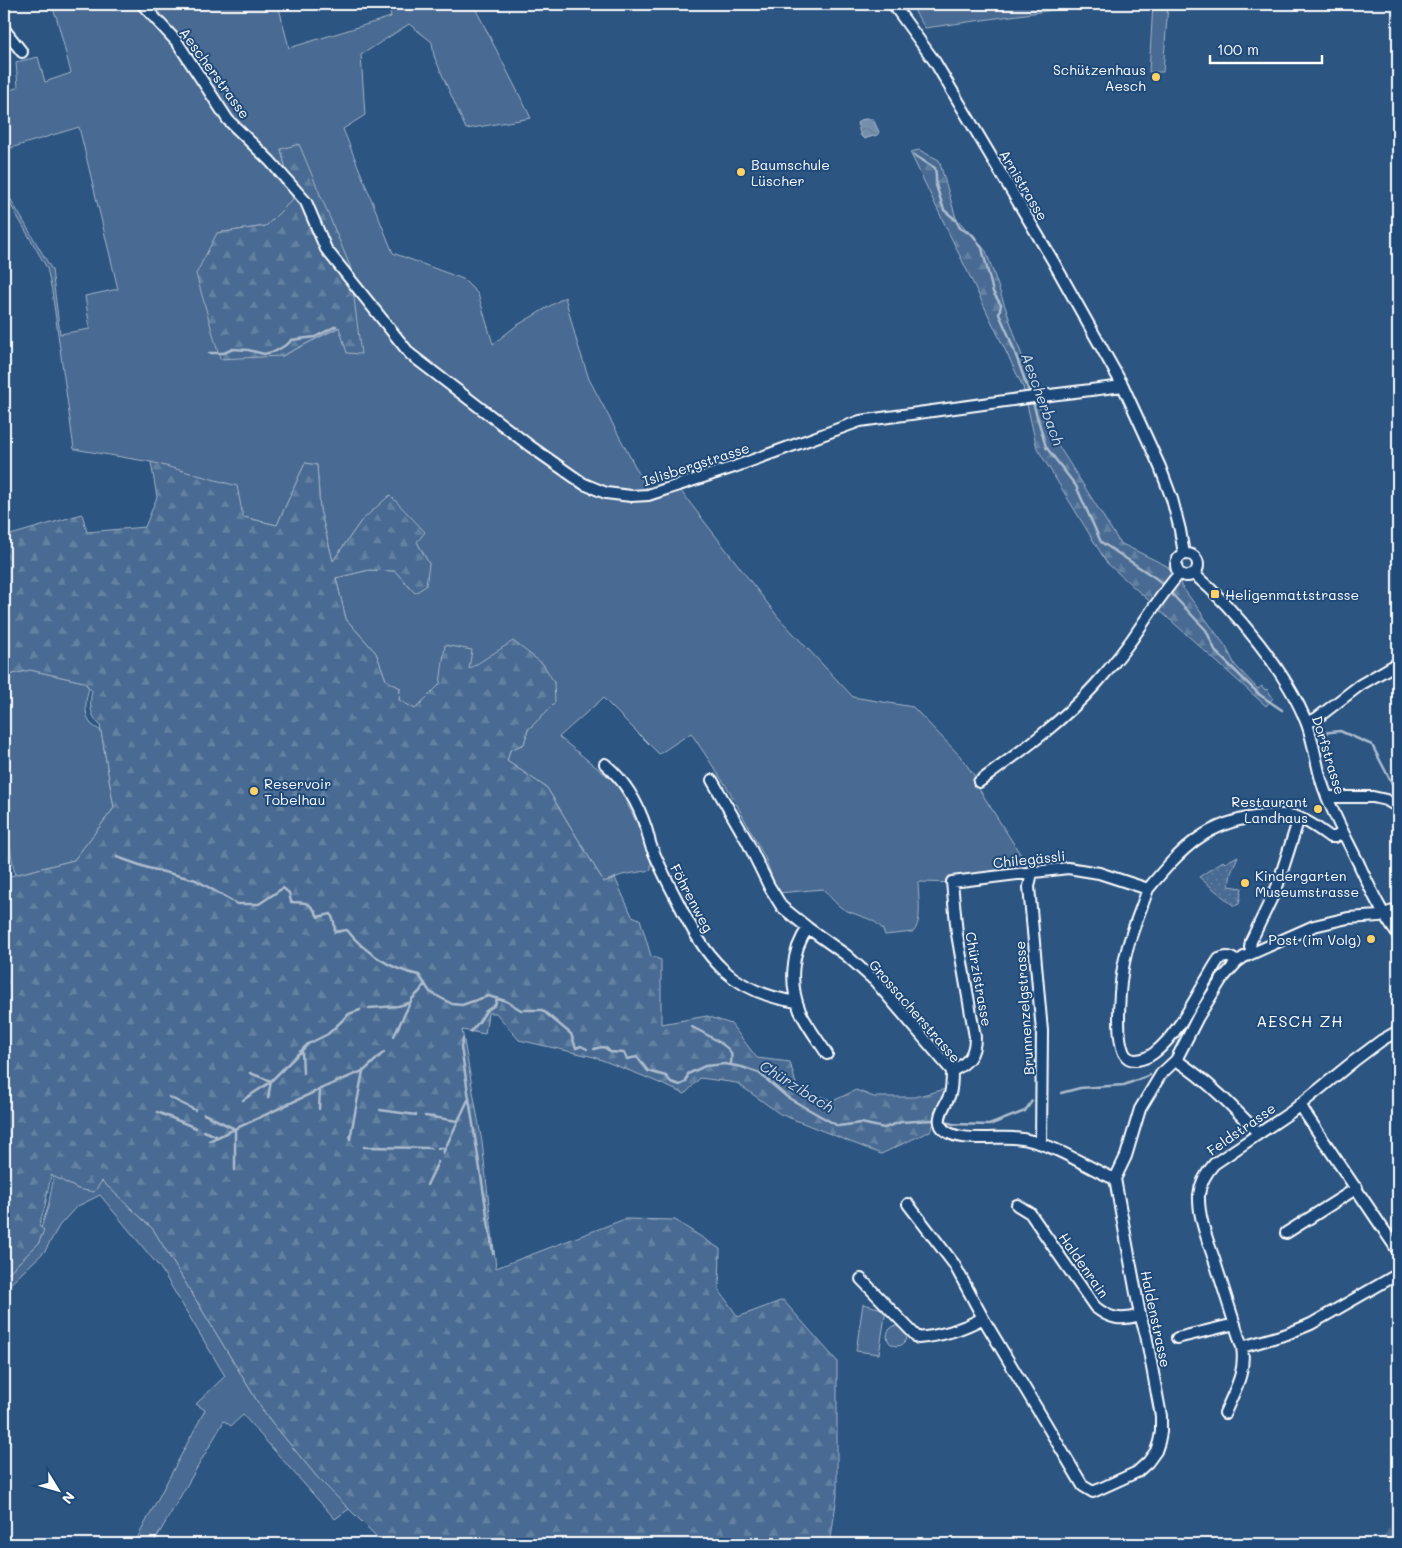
<svg xmlns="http://www.w3.org/2000/svg" width="1402" height="1548" viewBox="0 0 1402 1548" font-family="Mali,sans-serif">
  <style>
    .grass { fill: #486b92; stroke: #a4b5c8; fill-rule: evenodd }
    .forest { fill: url(#forest-firs); stroke: #a4b5c8 }
    .park { fill: url(#park-dots); stroke: #a4b5c8 }
    .water { fill: url(#water-waves); stroke: #acbcce }
    .lines { fill: none; stroke-linecap: round; stroke-linejoin: round }
    .stream { stroke: #acbcce; stroke-width: 2.5 }
    .highway-tunnel { stroke: #4c6e95; stroke-width: 14; stroke-dasharray: 14 7; stroke-linecap: butt }
    .minor-casing { stroke: #fff; stroke-width: 14 }
    .minor { stroke: #1f4a7a; stroke-width: 10 }
    .poi-dot { fill: #ffd166; stroke: #1f4a7a; stroke-width: 2 }
    .labels { text-anchor: middle; dominant-baseline: central; stroke-width: 4; stroke-linejoin: round; paint-order: stroke }
    .poi-label { font-size: 14px; fill: #fff; stroke: #1f4a7a; text-anchor: start }
    .street-label { font-size: 14px; fill: #fff; stroke: #1f4a7a }
    .water-label { font-size: 15px; font-style: italic; fill: #d5dde6; stroke: #1f4a7a }
    .quarter-label { font-size: 16px; letter-spacing: 1px; fill: #fff; stroke: #1f4a7a }
  </style>
  <defs>
    <pattern id="forest-firs" width="22" height="20" patternUnits="userSpaceOnUse" patternTransform="scale(1.25)"><rect width="22" height="20" fill="#486b92"/><path d="M5 1l3.5 6h-7zM16 11l3.5 6h-7z" fill="#6381a2"/></pattern>
    <pattern id="park-dots" width="8" height="8" patternUnits="userSpaceOnUse" patternTransform="scale(1.25)"><rect width="8" height="8" fill="#486b92"/><path d="M2 2h.1M6 6h.1" fill="none" stroke="#6381a2" stroke-width="1.8" stroke-linecap="round"/></pattern>
    <pattern id="water-waves" width="16" height="10" patternUnits="userSpaceOnUse" patternTransform="scale(1.25)"><rect width="16" height="10" fill="#748fad"/><path d="M0 5q4-4 8 0t8 0" fill="none" stroke="#66788b"/></pattern>
  </defs>
  <rect width="100%" height="100%" fill="#2c5582"/>
  <filter id="ink" filterUnits="userSpaceOnUse"><feTurbulence type="fractalNoise" baseFrequency=".02" numOctaves="2"/><feDisplacementMap in="SourceGraphic" scale="10" xChannelSelector="R" yChannelSelector="G"/><feConvolveMatrix kernelMatrix="1 2 1 2 8 2 1 2 1" color-interpolation-filters="sRGB"/></filter>
  <g filter="url(#ink)">
    <path class="grass" d="M51 4H278L289 48 391 17 388 4H473L531 118 466 129 434 56 432 42 409 24 361 55 365 115 343 129 393 253 463 279 478 294 493 344 516 326 565 297 576 339 589 379 647 489 648 495 677 486 778 617 853 697 913 707 960 756 976 778 974 781 1029 868 962 883 918 882C918 896 923 922 913 932L885 935C880 916 852 917 839 906 833 901 828 894 823 889L778 893 765 858 730 792 691 733 659 754 603 698 559 737 617 784 637 823 651 859V870L622 875 604 882 547 788 507 761 510 750 524 744 528 730 554 703 469 669 440 684 415 709 399 700 400 688 386 680 376 653 346 619 336 578 369 570 395 571 415 593 429 564 417 542 361 521 333 561 320 510 317 465 305 463 277 525 243 517 151 462 74 449 52 291 47 268 4 193V188L52 270 60 334 90 329 85 296 118 289 79 127 4 150V93L18 87 16 62 38 57 45 82 71 73 57 19ZM281 149 360 353 340 327 282 356 217 233 266 226 293 199Z
      M917 4H1097L925 28 915 12Z
      M1153 4H1168L1163 72H1149Z
      M30 670 84 682 89 688C86 698 83 714 91 724 93 726 98 729 101 731L114 808 74 860 15 875 4 816V676Z
      M54 1176 78 1189 102 1181 153 1229 265 1414 318 1478 349 1509 335 1519 243 1415 231 1426 224 1421 153 1544H134L205 1410 196 1404 225 1376 161 1269 100 1195 76 1207 59 1226 45 1251 4 1290V1277L38 1244 44 1231 41 1228 48 1207Z
      M863 1304 886 1310 879 1354 856 1351Z
      M887 1336a10 10 0 1 1 20 0a10 10 0 1 1-20 0Z"/>
    <path class="forest" d="M299 144 350 266 361 354 347 353 339 327 282 356 220 359 196 274 217 233 266 226 293 199 281 149Z
      M919 150 939 160 956 218 986 251 1046 426 1120 543 1167 566 1226 647 1235 665 1258 689 1262 686 1265 690 1267 689 1273 698 1266 706 1107 563 1037 448 1023 387 910 152Z
      M151 462 237 486 243 517 277 525 305 463 317 465 320 510 333 561 361 521 390 495 425 532 417 542 429 564 426 586 415 593 395 571 369 570 336 578 346 619 376 653 386 680 400 688 399 700 415 709 440 684 445 645 472 650 469 669 513 641 543 664 554 682 555 703 528 730 524 744 510 750 507 761 547 788 604 882 615 878 632 916 640 919 651 956 661 960V1024L707 1016 731 1024 757 1058 790 1062 797 1088 833 1101 856 1090 874 1097H914L946 1089 944 1106 930 1131 881 1154 780 1114 737 1083 700 1078 685 1094 643 1076 594 1057 519 1040 496 1013H488L485 1034 462 1030 482 1142 496 1268 625 1219 675 1220 720 1249 719 1290 738 1317 783 1300 837 1361V1496L830 1544H384L318 1478 265 1414 153 1229 102 1181 94 1192 78 1189 51 1175 45 1206 39 1226 44 1230 38 1244 4 1277V839L10 876 74 860 114 808 100 725C90 716 89 704 92 691L84 682 30 670 4 676V537L82 514 87 532 145 527 157 497Z"/>
    <path class="park" d="M1238 856 1231 873 1229 886 1242 888 1239 904 1234 906 1199 877 1223 861 1225 863Z"/>
    <path class="water" d="M866 119H873L879 132 877 135 864 139 861 136 857 123 860 120Z"/>
    <g class="lines">
      <path class="stream" d="M914 155 935 168 936 175V185L944 210 956 220 960 228 973 235 982 248 993 292 1001 305 999 314 1008 334 1030 394
        M209 353H224L233 349 248 350 264 354 276 351 289 343 291 340 315 337 336 326
        M1032 399 1046 447 1076 486 1101 542 1157 579 1166 588
        M1170 592 1206 630 1216 652 1260 695 1282 710
        M1322 733 1340 731 1372 745 1398 795
        M117 857 148 868 196 880 237 904H259L283 888 289 893 291 902C306 902 311 902 318 917L331 914 334 922 335 932 347 930C364 952 392 970 419 975L430 992 452 1004 462 1005 488 996 506 1001 521 1010H542L571 1034 576 1048 581 1046 587 1049
        M369 1008 398 1006 409 1003
        M692 1027C700 1031 728 1045 731 1053 732 1057 731 1061 731 1065
        M470 1032 479 1022 486 1011 495 1005 497 999
        M394 1036 412 999 420 991 425 983
        M463 1039 461 1047 493 1253
        M594 1049C601 1047 605 1045 610 1052L624 1053 627 1059 637 1057 648 1071 666 1076 671 1082 680 1085 686 1082 688 1074 705 1066 725 1064 742 1067 759 1073 787 1097 838 1126 861 1123 884 1128 901 1122 932 1120 938 1121
        M302 1050 303 1073
        M250 1073 271 1081 268 1098
        M1061 1093 1080 1088 1124 1085 1150 1075
        M169 1097 195 1110
        M243 1100 269 1083 308 1044 328 1034 349 1014 360 1010
        M319 1109 320 1089
        M380 1110 416 1115
        M157 1112 196 1128
        M204 1114 235 1129V1170
        M425 1116 458 1121
        M944 1122 953 1124 989 1125 1025 1111 1032 1101
        M204 1131 216 1136
        M350 1139 363 1071
        M209 1141 325 1087 365 1070 384 1052
        M364 1147 431 1148
        M438 1148H445
        M443 1153 468 1100
        M427 1185 438 1162"/>
      <path class="highway-tunnel" d="M1388 1544 1398 1526"/>
      <defs>
        <path id="minor" d="M142 4 177 42 228 120 270 161 306 202 326 249 410 354 530 446 584 484 606 493 631 496 648 495 734 467 860 421 1034 397 1123 386
          M893 4 935 62 1053 261 1123 386 1160 467 1172 499 1180 530 1184 554
          M4 29 22 52
          M1176 565a11 11 0 1 1 22 0a11 11 0 1 1-22 0Z
          M1194 574C1235 609 1288 674 1307 724 1314 743 1316 764 1322 783 1331 811 1345 836 1358 862 1370 888 1381 913 1398 935
          M1307 723 1317 718 1360 685 1398 663
          M605 764C625 781 638 803 646 828 648 834 649 840 651 846 659 865 668 883 678 902 706 958 730 992 797 1002
          M712 780 747 841 769 886 782 907 808 928 846 955 874 980 952 1071C952 1079 952 1086 950 1094 947 1103 936 1116 941 1126 952 1144 995 1136 1014 1138 1052 1141 1081 1165 1115 1179
          M979 782C1020 752 1062 722 1096 684 1112 666 1128 646 1141 626 1153 608 1165 590 1179 574
          M1327 797H1373L1386 800 1398 807
          M1032 872 1029 887 1042 1031 1041 1142
          M1148 889C1140 912 1130 934 1125 958 1120 979 1115 1034 1124 1053 1130 1065 1146 1059 1154 1053 1175 1037 1192 1005 1205 982 1210 974 1214 966 1219 959 1227 955 1231 957 1237 962
          M808 928C791 951 789 984 800 1011 807 1026 818 1040 827 1054
          M1252 953 1250 947 1251 941 1277 887 1299 818
          M1176 1060C1207 1080 1233 1107 1258 1133
          M952 1071C968 1063 975 1055 975 1037L957 934 952 882 1068 868 1099 873 1148 889C1182 848 1207 821 1263 816 1273 815 1284 814 1294 816 1307 820 1319 829 1330 837H1335L1343 833
          M1300 1104 1307 1116 1398 1251
          M908 1204 954 1264 983 1318 1083 1486 1093 1492 1137 1472 1148 1462 1156 1451 1159 1442 1161 1432V1416L1146 1335 1140 1315 1115 1179 1126 1156 1140 1109 1161 1074 1176 1060 1198 1017 1221 980 1237 962 1244 957 1314 926 1348 918 1379 916 1398 909
          M1017 1205 1030 1213 1095 1307C1110 1319 1121 1321 1140 1315
          M1286 1233 1357 1188
          M861 1279 918 1338C940 1336 963 1329 983 1318
          M1177 1338 1235 1324
          M1242 1347 1287 1334 1311 1324 1398 1274
          M1225 1413C1235 1389 1246 1373 1242 1347 1233 1318 1224 1290 1215 1262 1208 1241 1198 1217 1199 1195 1200 1184 1207 1172 1214 1164L1291 1112 1354 1061 1382 1040 1398 1031"/>
      </defs>
      <use href="#minor" class="minor-casing"/>
      <use href="#minor" class="minor"/>
    </g>
  </g>
  <g class="poi-dot">
    <circle cx="1156" cy="77" r="5"/>
    <circle cx="741" cy="172" r="5"/>
    <rect x="1210" y="589" width="10" height="10" rx="2.5"/>
    <circle cx="254" cy="791" r="5"/>
    <circle cx="1318" cy="809" r="5"/>
    <circle cx="1245" cy="883" r="5"/>
    <circle cx="1371" cy="939" r="5"/>
  </g>
  <g class="labels">
    <g class="poi-label">
      <text x="1146" y="69" text-anchor="end">Schützenhaus<tspan x="1146" dy="16">Aesch</tspan></text>
      <text x="751" y="164">Baumschule<tspan x="751" dy="16">Lüscher</tspan></text>
      <text x="1225" y="594">Heligenmattstrasse</text>
      <text x="264" y="783">Reservoir<tspan x="264" dy="16">Tobelhau</tspan></text>
      <text x="1308" y="801" text-anchor="end">Restaurant<tspan x="1308" dy="16">Landhaus</tspan></text>
      <text x="1255" y="875">Kindergarten<tspan x="1255" dy="16">Museumstrasse</tspan></text>
      <text x="1361" y="939" text-anchor="end">Post (im Volg)</text>
    </g>
    <g class="street-label">
      <text transform="translate(215 73) rotate(54)">Aescherstrasse</text>
      <text transform="translate(1024 185) rotate(59)">Arnistrasse</text>
      <text transform="translate(696 464) rotate(-18)">Islisbergstrasse</text>
      <text transform="translate(1329 755) rotate(73)">Dorfstrasse</text>
      <text transform="translate(1029 859) rotate(-6)">Chilegässli</text>
      <text transform="translate(692 898) rotate(62)">Föhrenweg</text>
      <text transform="translate(979 979) rotate(80)">Chürzistrasse</text>
      <text transform="translate(1024 1008) rotate(-94)">Brunnenzelgstrasse</text>
      <text transform="translate(915 1011) rotate(49)">Grossacherstrasse</text>
      <text transform="translate(1241 1129) rotate(-35)">Feldstrasse</text>
      <text transform="translate(1084 1265) rotate(55)">Haldenrain</text>
      <text transform="translate(1156 1319) rotate(78)">Haldenstrasse</text>
    </g>
    <g class="water-label">
      <text transform="translate(1043 399) rotate(70)">Aescherbach</text>
      <text transform="translate(797 1086) rotate(32)">Chürzibach</text>
    </g>
    <g class="quarter-label">
      <text x="1300" y="1020">AESCH ZH</text>
    </g>
  </g>
  <rect width="1402" height="1548" fill="none" stroke="#1f4a7a" stroke-width="20"/>
  <rect x="10" y="10" width="1382" height="1528" fill="none" stroke="#fff" stroke-width="2" filter="url(#ink)"/>
  <g transform="translate(58 1490) rotate(127)" stroke="#1f4a7a" stroke-width="4" paint-order="stroke">
  <path d="M0-4L9 19L0 12L-9 19Z" fill="#ffffff"/>
  <text y="-8" font-size="14" font-weight="bold" text-anchor="middle" fill="#ffffff">N</text>
  </g>
  <path d="M1210 55v8h112v-8" fill="none" stroke="#ffffff" stroke-width="2.5"/>
  <text x="1217" y="55" font-size="15" fill="#ffffff" stroke="#1f4a7a" stroke-width="4" paint-order="stroke">100 m</text>
</svg>
